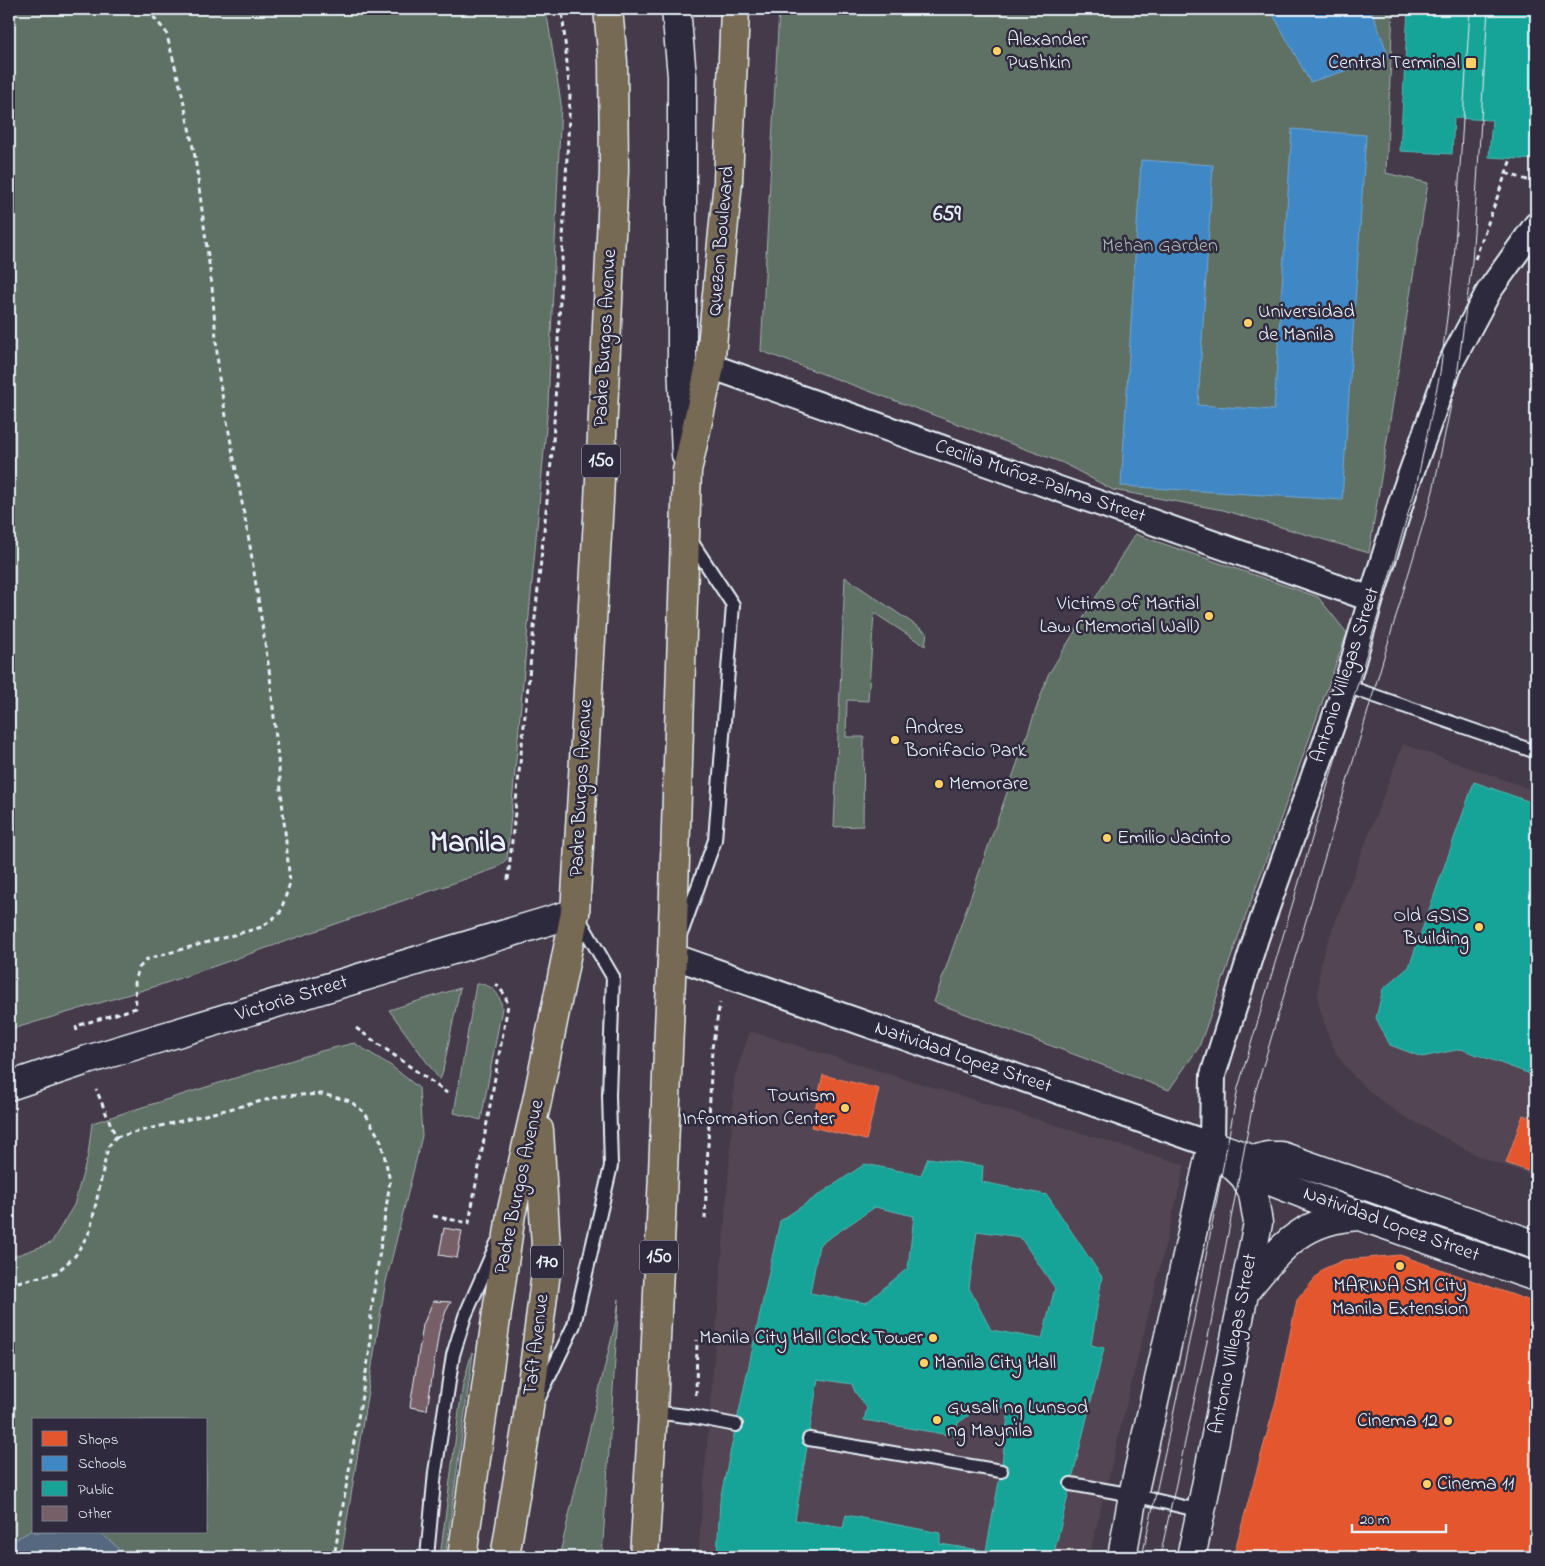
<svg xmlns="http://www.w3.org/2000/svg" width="1545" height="1566" viewBox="0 0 1545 1566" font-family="'Indie Flower',sans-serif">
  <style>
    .built { fill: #534552 }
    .green { fill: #5f6f65; stroke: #a4b0ae; fill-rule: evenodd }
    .water { fill: #556880; stroke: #909fb0 }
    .shops { fill: #e4572e; stroke: #e5856b }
    .schools { fill: #3f88c5; stroke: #72a8d4 }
    .public { fill: #17a398; stroke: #56bab5; fill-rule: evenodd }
    .building { fill: #765f66; stroke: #e8f1f8 }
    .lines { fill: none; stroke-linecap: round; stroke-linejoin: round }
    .lane-casing { stroke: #e8f1f8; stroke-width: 16 }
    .street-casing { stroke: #e8f1f8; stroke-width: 28 }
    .secondary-casing { stroke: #e8f1f8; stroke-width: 31 }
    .primary-casing { stroke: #e8f1f8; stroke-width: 31 }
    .path { stroke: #e8f1f8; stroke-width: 3; stroke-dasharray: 5 4; stroke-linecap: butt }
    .lane { stroke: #2f2a3d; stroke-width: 12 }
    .street { stroke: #2f2a3d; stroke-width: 24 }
    .secondary { stroke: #2f2a3d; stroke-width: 28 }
    .primary { stroke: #766a54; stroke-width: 28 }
    .tram { stroke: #e8f1f8; stroke-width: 1 }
    .poi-dot { fill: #ffd166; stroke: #2f2a3d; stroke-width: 2 }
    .labels { text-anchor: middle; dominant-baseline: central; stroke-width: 5; stroke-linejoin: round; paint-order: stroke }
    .shield { fill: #2f2a3d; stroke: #b0b5c0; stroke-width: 1 }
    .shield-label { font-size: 19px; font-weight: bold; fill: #e8f1f8 }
    .poi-label { font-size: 20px; fill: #e8f1f8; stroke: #2f2a3d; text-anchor: start }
    .street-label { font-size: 20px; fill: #e8f1f8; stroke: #2f2a3d }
    .park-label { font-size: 20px; fill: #aab6b6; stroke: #2f2a3d }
    .neighbourhood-label { font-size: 21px; font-weight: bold; fill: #e8f1f8; stroke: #2f2a3d }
    .town-label { font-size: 30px; font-weight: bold; fill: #e8f1f8; stroke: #2f2a3d }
  </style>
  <rect width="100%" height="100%" fill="#443a49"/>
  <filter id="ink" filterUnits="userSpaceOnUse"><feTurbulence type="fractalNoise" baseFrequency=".02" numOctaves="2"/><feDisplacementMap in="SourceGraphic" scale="10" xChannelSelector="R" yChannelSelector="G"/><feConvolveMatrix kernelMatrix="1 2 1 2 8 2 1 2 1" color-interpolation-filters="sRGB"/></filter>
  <g filter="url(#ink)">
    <path class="built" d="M1403 744 1536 791V1177L1480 1157 1398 1113 1372 1094 1354 1077 1339 1058 1329 1038 1322 1016 1318 1001 1319 977 1322 957Z
      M750 1031 1185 1165 1089 1557H698L730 1155 734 1078Z"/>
    <path class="green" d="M9 9H546L561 103 548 406 507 859 497 868 160 985 9 1030Z
      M779 9H1393L1386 173 1428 183 1369 553 1223 510 1113 490 1063 463 761 351Z
      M1135 534 1318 597 1347 633 1199 1047 1169 1090 934 1002 1048 675Z
      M845 577 927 633 925 646 874 613 868 701 847 700 846 737H864L863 826 834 827Z
      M476 984C491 983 500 993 502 1008L481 1120 454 1113Z
      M460 988 442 1075 440 1079H439L389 1010Z
      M354 1043 390 1065 419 1088 422 1136 385 1286 341 1557H9V1258L51 1243 74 1205 88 1155 92 1123 321 1051ZM34 1420H206V1532H34Z
      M619 1299 602 1557H559L616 1320Z
      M472 1352 473 1354 445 1557H440L460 1404 463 1384Z"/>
    <path class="water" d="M34 1529V1532H99L114 1544 125 1557H9V1543Z"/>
    <path class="shops" d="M823 1075 879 1089 866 1140 811 1127Z
      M1523 1115 1536 1120V1174L1506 1163Z
      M1400 1255 1536 1303V1557H1233L1277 1397 1297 1300 1323 1269 1344 1260Z"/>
    <path class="schools" d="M1270 9H1371L1389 57 1310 82Z
      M1292 129 1366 135 1342 500 1121 486 1141 160 1213 165 1198 405 1274 410Z"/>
    <path class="public" d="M1408 9H1536V160L1489 157 1492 120 1454 118 1452 154 1400 151Z
      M1474 782 1536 804V1076L1461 1049 1422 1057 1390 1045 1376 1018 1383 989 1409 967Z
      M928 1158 983 1166 982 1182 1047 1195 1102 1277 1091 1345 1104 1348 1053 1557H717L720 1500 780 1221 865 1164 921 1175ZM875 1207 914 1216 908 1268 866 1303 810 1293 819 1245ZM977 1231 1020 1237 1055 1288 1042 1339 991 1330 969 1288ZM818 1379 852 1384 855 1392 867 1408 864 1420 954 1436 958 1423 975 1411 980 1403 1009 1409 1001 1471 986 1551 940 1544V1533L846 1515 843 1528 795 1520Z"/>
    <path class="building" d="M444 1228 462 1231 457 1258 439 1255Z
      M433 1301 451 1302 446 1311 439 1331 427 1410 410 1407 423 1325Z"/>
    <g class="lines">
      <defs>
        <path id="lane" d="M1346 686 1536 752
          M682 931 715 840 733 605 689 538
          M539 1398 574 1325 611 1166 609 1095 613 977 578 917
          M653 1412 695 1417 736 1425
          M809 1439 1001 1471
          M1071 1484 1133 1495 1201 1511
          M427 1557 435 1472 453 1355 465 1316 497 1243"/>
        <path id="street" d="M710 366 1371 599
          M672 956 1212 1145 1213 1075 1256 938 1346 686 1371 599 1405 490 1450 364 1489 291 1536 225"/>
        <path id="secondary" d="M676 9 682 76V362L686 455
          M9 1086 87 1060 575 913
          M1221 1148 1254 1160 1268 1156H1281L1536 1245
          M1254 1160 1262 1172 1273 1182 1360 1216 1536 1277
          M1245 1291C1280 1249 1301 1219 1359 1216
          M1122 1557 1133 1495 1212 1145
          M1191 1557 1201 1511 1258 1223 1253 1193 1245 1177 1212 1145"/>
        <path id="primary" d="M462 1557 511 1214 537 1101 575 913 599 501 614 170 613 62 608 9
          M505 1557 527 1423 547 1264 539 1130
          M644 1557 653 1412 672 956 687 471 710 366 728 181 735 9"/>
      </defs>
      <use href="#lane" class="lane-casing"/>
      <use href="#street" class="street-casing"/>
      <use href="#secondary" class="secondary-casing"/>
      <use href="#primary" class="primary-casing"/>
      <path class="path" d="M1506 173 1536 183
        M1475 259 1511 159
        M508 880 553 443 570 96 562 9
        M356 1028 447 1093
        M77 1031 76 1026 136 1008 135 981 139 968 147 959 262 927 280 913 290 883 270 676 250 546 219 378 212 286 195 157 181 89 166 32 147 9
        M116 1137 282 1096 322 1094 350 1101 365 1113 381 1141 390 1181 371 1312 370 1349 334 1557
        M433 1216 469 1223 508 1005 505 995 496 984
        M705 1219 712 1048 720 1003
        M9 1284 56 1273 75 1256 90 1231 108 1147 116 1137 96 1089
        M696 1395 697 1340"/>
      <use href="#lane" class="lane"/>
      <use href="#street" class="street"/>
      <use href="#secondary" class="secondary"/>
      <use href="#primary" class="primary"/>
      <path class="tram" d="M1142 1557 1194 1319 1238 1088 1416 487 1440 373 1454 261 1470 9
        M1160 1557 1211 1323 1255 1093 1433 491 1457 376 1472 262 1488 9"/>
    </g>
  </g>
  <g class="poi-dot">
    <circle cx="997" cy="51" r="5"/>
    <rect x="1465" y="57" width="12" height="12" rx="2.5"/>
    <circle cx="1248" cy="323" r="5"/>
    <circle cx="1209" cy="616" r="5"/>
    <circle cx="895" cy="740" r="5"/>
    <circle cx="939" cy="784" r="5"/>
    <circle cx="1107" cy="838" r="5"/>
    <circle cx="1479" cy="927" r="5"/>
    <circle cx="845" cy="1108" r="5"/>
    <circle cx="1400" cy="1266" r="5"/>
    <circle cx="933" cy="1338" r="5"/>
    <circle cx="924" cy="1363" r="5"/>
    <circle cx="937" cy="1420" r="5"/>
    <circle cx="1448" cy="1421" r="5"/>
    <circle cx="1427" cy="1484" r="5"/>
  </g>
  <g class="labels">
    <g class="shield">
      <rect x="582" y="444.5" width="38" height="33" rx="4"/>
      <rect x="640" y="1240.5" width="38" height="33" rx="4"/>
      <rect x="531" y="1245.5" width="32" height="33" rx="4"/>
    </g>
    <g class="shield-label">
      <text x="601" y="461">150</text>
      <text x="659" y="1257">150</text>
      <text x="547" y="1262">170</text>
    </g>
    <g class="poi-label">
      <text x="1007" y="40">Alexander<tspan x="1007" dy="23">Pushkin</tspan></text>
      <text x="1460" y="63" text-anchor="end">Central Terminal</text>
      <text x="1258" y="312">Universidad<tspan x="1258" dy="23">de Manila</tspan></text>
      <text x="1199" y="604" text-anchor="end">Victims of Martial<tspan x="1199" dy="23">Law (Memorial Wall)</tspan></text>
      <text x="905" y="728">Andres<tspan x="905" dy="23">Bonifacio Park</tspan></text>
      <text x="949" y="784">Memorare</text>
      <text x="1117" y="838">Emilio Jacinto</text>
      <text x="1469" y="916" text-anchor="end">Old GSIS<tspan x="1469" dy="23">Building</tspan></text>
      <text x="835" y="1096" text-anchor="end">Tourism<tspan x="835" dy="23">Information Center</tspan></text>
      <text x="1400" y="1286" text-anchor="middle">MARINA SM City<tspan x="1400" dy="23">Manila Extension</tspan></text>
      <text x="923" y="1338" text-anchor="end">Manila City Hall Clock Tower</text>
      <text x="934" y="1363">Manila City Hall</text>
      <text x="947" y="1408">Gusali ng Lunsod<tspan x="947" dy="23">ng Maynila</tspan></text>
      <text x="1438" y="1421" text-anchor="end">Cinema 12</text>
      <text x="1437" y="1484">Cinema 11</text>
    </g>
    <g class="street-label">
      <text transform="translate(722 241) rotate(-85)">Quezon Boulevard</text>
      <text transform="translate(606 338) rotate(-87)">Padre Burgos Avenue</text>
      <text transform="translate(1040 482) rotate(19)">Cecilia Muñoz-Palma Street</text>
      <text transform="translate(1346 675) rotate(-72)">Antonio Villegas Street</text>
      <text transform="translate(582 788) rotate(-87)">Padre Burgos Avenue</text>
      <text transform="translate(292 999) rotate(-17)">Victoria Street</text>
      <text transform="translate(963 1058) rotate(19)">Natividad Lopez Street</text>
      <text transform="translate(520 1187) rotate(-78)">Padre Burgos Avenue</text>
      <text transform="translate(1391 1225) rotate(20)">Natividad Lopez Street</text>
      <text transform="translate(1234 1344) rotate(-79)">Antonio Villegas Street</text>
      <text transform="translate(537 1345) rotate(-83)">Taft Avenue</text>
    </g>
    <g class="park-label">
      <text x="1160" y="246">Mehan Garden</text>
    </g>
    <g class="neighbourhood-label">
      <text x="947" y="215">659</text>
    </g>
    <g class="town-label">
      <text x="468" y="844">Manila</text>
    </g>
  </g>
  <rect width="1545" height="1566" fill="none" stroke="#2f2a3d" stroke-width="30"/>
  <rect x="15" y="15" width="1515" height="1536" fill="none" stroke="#e8f1f8" stroke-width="2" filter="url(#ink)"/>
  <rect x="32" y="1418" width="175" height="115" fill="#2f2a3d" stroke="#797a88"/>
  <rect x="42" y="1431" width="25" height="15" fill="#e4572e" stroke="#797a88"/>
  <text x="78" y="1444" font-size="15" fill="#e8f1f8">Shops</text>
  <rect x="42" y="1456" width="25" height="15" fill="#3f88c5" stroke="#797a88"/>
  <text x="78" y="1468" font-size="15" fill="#e8f1f8">Schools</text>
  <rect x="42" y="1481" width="25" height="15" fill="#17a398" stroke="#797a88"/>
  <text x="78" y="1494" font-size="15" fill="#e8f1f8">Public</text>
  <rect x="42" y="1506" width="25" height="15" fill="#765f66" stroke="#797a88"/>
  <text x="78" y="1518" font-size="15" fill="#e8f1f8">Other</text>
  <path d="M1352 1524v8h94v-8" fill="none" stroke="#e8f1f8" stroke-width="2.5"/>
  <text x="1360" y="1524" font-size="15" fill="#e8f1f8" stroke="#2f2a3d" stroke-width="4" paint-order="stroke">20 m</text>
</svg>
